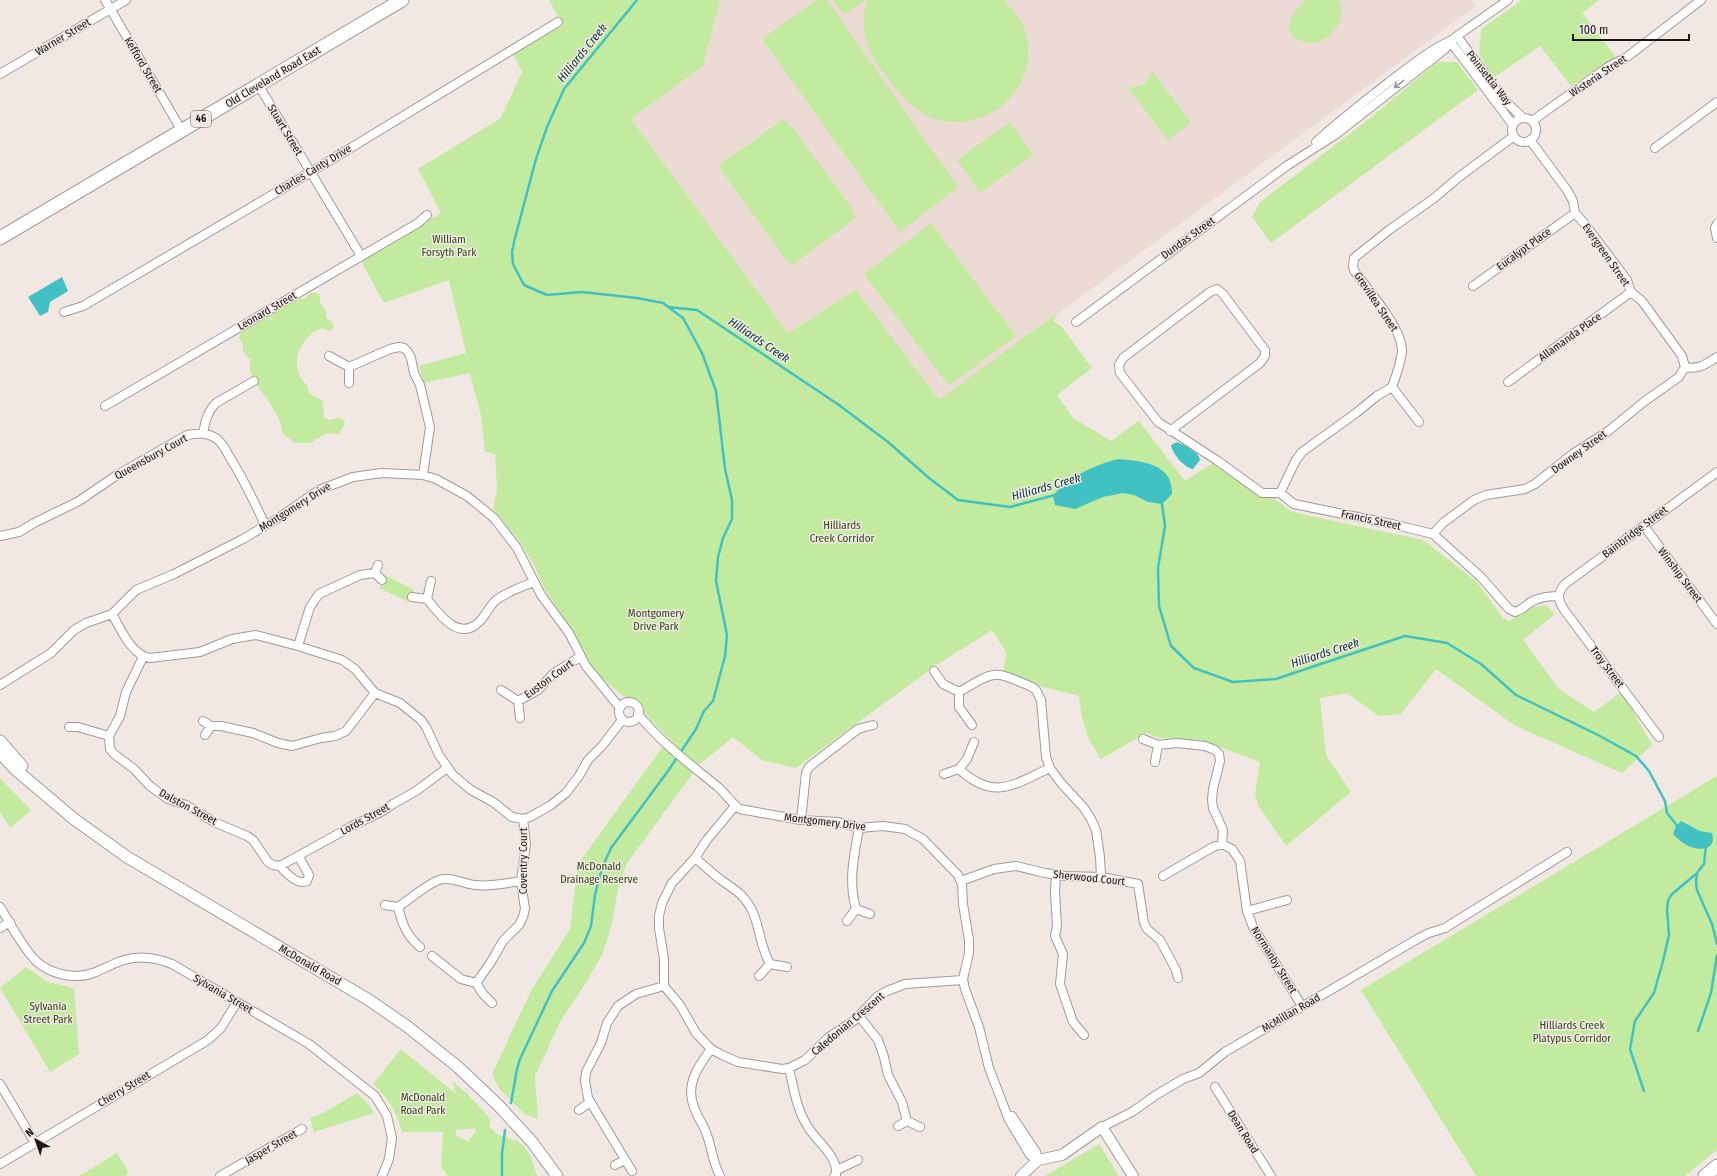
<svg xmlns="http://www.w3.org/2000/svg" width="1717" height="1176" viewBox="0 0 1717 1176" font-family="'Fira Sans Condensed',sans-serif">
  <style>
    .built { fill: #ecdbd4 }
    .green { fill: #c2eba0; fill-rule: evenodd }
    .water { fill: #42c1c2 }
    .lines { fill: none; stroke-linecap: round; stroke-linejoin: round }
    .stream { stroke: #42c1c2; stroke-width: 2.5 }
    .minor-casing { stroke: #a29a97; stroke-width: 10 }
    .tertiary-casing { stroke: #a29a97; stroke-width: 12 }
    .secondary-casing { stroke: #a29a97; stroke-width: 13 }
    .primary-casing { stroke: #a29a97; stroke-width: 15 }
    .trunk-casing { stroke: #a29a97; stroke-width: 15 }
    .minor { stroke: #fff; stroke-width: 8 }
    .tertiary { stroke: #fff; stroke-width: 10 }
    .secondary { stroke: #fff; stroke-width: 11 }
    .primary { stroke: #fff; stroke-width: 13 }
    .trunk { stroke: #fff; stroke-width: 13 }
    .oneway { stroke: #989796 }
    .labels { text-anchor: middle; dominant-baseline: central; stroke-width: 3; stroke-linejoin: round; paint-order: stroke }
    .shield { fill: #f1e8e4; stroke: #5a5654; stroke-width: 1 }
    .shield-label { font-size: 10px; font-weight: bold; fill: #1a1716 }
    .street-label { font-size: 11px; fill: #1a1716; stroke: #f1e8e4 }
    .park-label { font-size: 11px; fill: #2e4713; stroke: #f1e8e4 }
    .water-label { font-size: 12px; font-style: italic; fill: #003b3b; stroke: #f1e8e4 }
  </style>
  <rect width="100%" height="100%" fill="#f1e8e4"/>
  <path class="built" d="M720 0H1471L1476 6 1176 227 939 401 856 290 788 333 631 119 703 66Z"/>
  <path class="green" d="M549 0H720L703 66 631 119 788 333 856 290 939 400 1056 314 1054 322 1061 326 1092 368 1057 395 1073 418 1111 441 1139 421 1185 481 1213 463 1259 496 1274 498 1292 512 1423 540 1476 581 1503 618 1509 621 1534 607 1546 605 1555 614 1523 640 1559 689 1594 712 1620 693 1630 706 1652 745 1622 773 1514 725 1436 669 1401 714 1379 716 1347 693 1320 698 1326 755 1351 792 1286 846 1258 805 1255 793 1260 762 1201 740 1160 738 1146 733 1101 759C1086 737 1082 722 1079 696L1040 686 1003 671 1007 653 992 630 935 666 796 768 762 760 733 737 700 764 627 863 619 884 611 927 603 953 589 978 560 1022 535 1076 538 1119 524 1114 499 1088 492 1074 531 991 570 929 578 864 669 738 651 721 636 700 623 696 597 674 585 655 577 638 543 586 535 567 520 542 493 509 497 489 495 454 485 452 481 416 470 373 424 383 419 366 466 353 449 280 384 303 361 261 441 213 418 169 501 118 522 72 509 46 558 17Z
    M816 0H827L958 187 900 232 762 39Z
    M833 0H865L844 15Z
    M868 0H1004C1011 9 1022 20 1025 30 1039 74 1007 118 962 122 951 122 937 121 927 116 907 105 895 88 882 71 867 52 858 23 868 0Z
    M1306 0H1338C1343 6 1342 14 1340 20 1325 62 1259 41 1306 0Z
    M1522 0H1599L1582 13 1616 57 1571 86 1540 46 1493 78 1479 54 1481 29Z
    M1437 62H1457L1478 90 1271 243 1252 217 1260 202 1369 119Z
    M1151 70 1191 123 1168 140 1128 88C1143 85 1147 86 1151 70Z
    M784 119 796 132 851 207 856 218 792 265 786 260 723 173 719 165Z
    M1010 122 1033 155 980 193 957 160Z
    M931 223 1016 336 949 386 864 274Z
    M315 292 320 295V302L326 311V318L331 321 334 327 330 331 322 328C304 335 292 356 299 374 301 383 307 380 309 393L323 401 324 418 330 420 340 417 345 422 339 434 327 433 310 443H295L284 435 279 419 268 400 255 383 250 371V360L243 351V345L239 338 242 329 252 323 268 317 284 307 288 302 298 298 305 299 309 294Z
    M385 575 414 590 409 602 379 588Z
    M1717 776V1150L1685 1176H1476L1361 990Z
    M0 778 31 810 10 828 0 812Z
    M26 967 48 982 74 988 79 1054 50 1072 0 988Z
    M401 1049 456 1094 452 1081C467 1093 480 1105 491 1121L489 1126C499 1137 500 1135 514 1140 529 1145 533 1162 537 1176H448L441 1167 443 1132H402C397 1112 388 1097 373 1084ZM475 1128 476 1131 468 1141 456 1136V1130Z
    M357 1093 370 1106 374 1113 314 1132 310 1118 325 1112Z
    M1099 1144 1119 1176H1045Z
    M117 1153 128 1171 126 1176H79Z"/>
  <path class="water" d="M62 277 68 291 50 302 48 312 40 316 28 297Z
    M1177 442C1185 446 1198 450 1200 460L1193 469C1184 468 1172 453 1171 445Z
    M1118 459C1142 461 1173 463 1172 494L1162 504 1148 502 1134 495 1123 493 1103 497 1075 509 1055 505 1053 496C1067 477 1095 465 1118 459Z
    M1681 821 1700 831 1712 833C1717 849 1702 851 1691 847 1684 845 1678 839 1673 834L1676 826Z"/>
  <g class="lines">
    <path class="stream" d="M668 307 697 310 839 405 888 442 929 478 958 500 1010 507 1055 495
      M1160 502 1162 504 1165 526 1158 568 1159 606 1171 646 1194 668 1233 682 1276 679 1405 636 1447 643 1481 664 1516 695 1598 735 1636 756 1649 771 1665 801 1667 813 1679 828
      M1706 845 1704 864 1697 873 1696 882 1697 890 1712 924 1717 944
      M1698 1031 1711 993 1717 955
      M1644 1091 1630 1049 1635 1021 1654 993 1663 961 1669 935 1667 909 1668 901 1671 895 1697 873
      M511 1103 517 1069 520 1059 552 991 584 943 591 926 595 895 602 868 611 848 668 771 696 729 704 711 713 701 725 656 727 635 716 581 718 557 723 538 732 519V500L725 469 716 391 702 353 683 318 663 303 637 298 582 292 547 295 524 285 513 264 512 252 515 238 536 159 547 127 564 89 637 0
      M502 1176V1154L505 1130"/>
    <defs>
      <path id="minor" d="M105 0 182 131
        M1457 36 1503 99 1523 118
        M1450 41 1513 125
        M0 74 126 0
        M259 86 361 256
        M1512 130a12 12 0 1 1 24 0a12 12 0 1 1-24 0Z
        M1532 121 1608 67 1627 57 1701 0
        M1530 140 1567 190 1573 201 1575 213 1584 223 1627 280 1631 292 1642 301 1682 356 1685 367
        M1316 142C1339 121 1364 102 1389 82 1408 68 1428 51 1450 41L1508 0
        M1655 148 1717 102
        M1717 224 1715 228 1717 238
        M1473 286 1575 213
        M64 312 83 306 311 172 558 22
        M1076 322 1288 165 1335 135 1445 49 1450 41
        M329 356 349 367 390 349 399 347 404 348 408 352 411 358 414 373 420 385 430 427 423 475
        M349 367V383
        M1508 382 1631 292
        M1392 387 1419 422
        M105 406 418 223 427 215
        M1170 431 1260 363 1265 356V350L1223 294 1217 289 1210 292 1123 358 1119 365 1120 373 1158 422 1218 461 1262 493H1280L1294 504 1392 524 1433 534 1481 577 1509 609 1515 612C1521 611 1525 606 1531 602 1539 597 1549 596 1559 596
        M203 434C205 422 207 412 216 403L254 381
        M1280 493 1296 460 1302 452 1356 413 1377 396 1392 387C1396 376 1401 363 1402 351 1402 328 1369 291 1355 272L1353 267 1354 258 1389 230 1433 199 1459 177 1514 136
        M1644 526 1717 624
        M1433 534 1443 523 1474 500 1486 495 1525 489 1535 484 1574 453 1607 432 1645 401 1679 377 1685 367C1699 370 1706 364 1717 357
        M0 536 19 532 34 523 79 501 117 475 187 435C197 433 208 432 217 439 222 443 226 450 229 456 243 478 254 501 265 525
        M378 565 375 573 382 580
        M412 597 427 599C439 614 459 643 480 621 486 615 489 607 495 601 506 592 521 587 534 582
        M427 599 431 581
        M112 614C121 629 131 655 150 658L200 652 232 639 256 635 298 646 342 660 355 669 375 693 400 703 421 720 426 727 439 755 453 775 471 790 493 802 512 817 523 819 530 817 551 805 566 793 579 776 588 760 602 746 622 720
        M298 646 310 607 319 594 360 575 375 573
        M143 657 126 692 120 716 109 736 110 749 114 754 134 769 150 786 168 799 186 805 214 822 247 836 253 840 268 862 273 865 280 866C286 873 298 886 307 881L309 875 299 857
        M934 671 943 684 959 692
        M0 685 51 653 74 630 86 623 112 614 136 590 174 574 243 539 280 517 319 490 353 477 382 473 423 475 436 479 467 496 494 518 517 548 541 595 569 633 586 666 620 708
        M501 690 518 701 538 690 554 673 580 657
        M518 701 520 718
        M619 712a10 10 0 1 1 20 0a10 10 0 1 1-20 0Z
        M638 714C661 743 690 764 718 787 726 794 731 803 740 809L801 820 838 822 859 828 883 826 905 829 923 839 958 875 962 884 963 904 969 940V953L963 979 965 989 979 1027 989 1068 1009 1120 1030 1155 1038 1160
        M203 721 211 726H221L253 733 278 743 292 746 321 738 335 736 346 731 375 693
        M972 725 959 707V692C997 670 992 670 1032 687L1036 690 1041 700 1046 757 1050 768 1061 783 1084 808 1091 819 1096 830 1100 857 1101 877
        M69 727H78L109 736
        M205 735 211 726
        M1659 737 1565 611C1558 601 1556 594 1565 584L1717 472
        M1143 739 1158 745 1177 743 1205 746 1215 750 1219 754 1220 761 1213 789 1212 800 1213 808 1223 830 1222 844
        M1155 762 1158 745
        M959 769 967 759 974 742
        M944 774 959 769C995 802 1014 784 1050 768
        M735 806 706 841 695 858 672 883 662 903 659 916V928L664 959V986L680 1005 696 1033 711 1049 722 1055 738 1062 782 1069 789 1068 805 1060 829 1037 855 1020 878 996 887 991 905 984 963 980
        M801 820 806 773 809 767 858 729 873 725
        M695 858C703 865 712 873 721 880 736 890 747 897 754 915 760 931 761 948 770 964L787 967
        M280 866 352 826 381 812 393 804 416 791 447 768
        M1056 875 1055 892 1057 926 1055 936 1063 954 1060 984 1073 1022 1084 1035
        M1163 876 1213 847 1222 844 1232 849 1240 861 1247 911 1253 927 1302 1006
        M961 881 994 869 1016 866 1045 873 1066 876 1101 877 1138 884 1144 923 1147 929 1160 940 1176 970 1178 978
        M385 905 398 907C409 900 427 884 439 880 452 876 463 884 475 885 490 887 506 883 521 881
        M0 907C11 924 21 946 36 961 50 974 75 980 93 973 104 969 114 963 124 960 140 955 157 958 172 964L309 1044 375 1096 387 1116 392 1138 389 1159 382 1176
        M398 907C402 924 407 936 420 947
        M856 909 870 914
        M1247 911 1287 900
        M847 921 856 909C848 881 854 856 859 828
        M0 928 10 922
        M432 956 461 979 476 983
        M759 976 770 964
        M492 1003 483 994 476 983 491 962 503 941 519 925 523 917 525 909 521 881 526 844 523 819
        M859 1016 878 1040 884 1057 888 1075 902 1102 907 1121 920 1127
        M711 1049C698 1067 685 1084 694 1107 697 1117 704 1125 707 1135 712 1149 713 1163 720 1176
        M789 1068C794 1090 797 1112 810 1130 819 1143 838 1157 836 1175L834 1176
        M0 1084 35 1143
        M1215 1087 1271 1176
        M579 1110 590 1102
        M1012 1116 1036 1152 1038 1160
        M898 1126 907 1121
        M1102 1127 1132 1112 1156 1095 1183 1079 1199 1073 1225 1052 1419 938 1429 933 1445 928 1567 852
        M0 1164 208 1040 221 1028 237 1002
        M615 1165 625 1160
        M837 1170 858 1160
        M632 1171 588 1098 585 1081 586 1072 601 1043 607 1023 618 1006 636 994 664 986
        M220 1176 302 1129"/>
      <path id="tertiary" d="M1021 1176 1038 1160 1062 1155 1102 1127 1133 1176"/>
      <path id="secondary" d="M0 741 22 766
        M0 753 16 770 74 819 127 857 369 1000 408 1027 458 1067 499 1106 532 1142 557 1176"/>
      <path id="primary" d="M0 238 402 0"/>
      <path id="trunk" d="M1705 1176 1717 1166"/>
    </defs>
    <use href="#minor" class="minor-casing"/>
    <use href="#tertiary" class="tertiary-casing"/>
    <use href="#secondary" class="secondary-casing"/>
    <use href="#primary" class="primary-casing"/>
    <use href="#trunk" class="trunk-casing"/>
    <use href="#minor" class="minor"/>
    <use href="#tertiary" class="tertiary"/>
    <use href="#secondary" class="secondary"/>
    <use href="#primary" class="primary"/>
    <use href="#trunk" class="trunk"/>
  </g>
  <defs><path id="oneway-shaft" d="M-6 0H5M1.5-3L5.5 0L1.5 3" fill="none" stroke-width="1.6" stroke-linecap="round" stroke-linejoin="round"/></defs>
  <use class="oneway" href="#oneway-shaft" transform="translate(1399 84) rotate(142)"/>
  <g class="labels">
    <rect class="shield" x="191" y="111" width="20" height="16" rx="3"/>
    <g class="shield-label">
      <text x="201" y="119">46</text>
    </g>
    <g class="street-label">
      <text transform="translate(63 37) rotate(-31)">Warner Street</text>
      <text transform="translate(143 65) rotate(59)">Kefford Street</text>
      <text transform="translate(1598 76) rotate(-34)">Wisteria Street</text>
      <text transform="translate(273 77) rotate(-31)">Old Cleveland Road East</text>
      <text transform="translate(1489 78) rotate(52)">Poinsettia Way</text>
      <text transform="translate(285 130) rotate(59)">Stuart Street</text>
      <text transform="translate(313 170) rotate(-31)">Charles Canty Drive</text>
      <text transform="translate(1188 238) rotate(-36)">Dundas Street</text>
      <text transform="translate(1524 249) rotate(-36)">Eucalypt Place</text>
      <text transform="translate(1606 255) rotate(55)">Evergreen Street</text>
      <text transform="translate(1376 302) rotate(56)">Grevillea Street</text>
      <text transform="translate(267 311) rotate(-30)">Leonard Street</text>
      <text transform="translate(1570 337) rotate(-36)">Allamanda Place</text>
      <text transform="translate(1579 452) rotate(-36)">Downey Street</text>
      <text transform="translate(151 457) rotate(-29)">Queensbury Court</text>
      <text transform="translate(295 507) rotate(-32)">Montgomery Drive</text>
      <text transform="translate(1371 520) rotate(12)">Francis Street</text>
      <text transform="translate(1635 532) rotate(-37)">Bainbridge Street</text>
      <text transform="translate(1680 575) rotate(53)">Winship Street</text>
      <text transform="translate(1607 667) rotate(53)">Troy Street</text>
      <text transform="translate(549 679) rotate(-36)">Euston Court</text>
      <text transform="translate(188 807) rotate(28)">Dalston Street</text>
      <text transform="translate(365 819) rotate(-29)">Lords Street</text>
      <text transform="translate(825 822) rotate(7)">Montgomery Drive</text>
      <text transform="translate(523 861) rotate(-90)">Coventry Court</text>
      <text transform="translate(1089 878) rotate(6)">Sherwood Court</text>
      <text transform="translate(1274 960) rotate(58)">Normanby Street</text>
      <text transform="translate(310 965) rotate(30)">McDonald Road</text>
      <text transform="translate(223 994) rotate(30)">Sylvania Street</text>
      <text transform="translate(1291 1013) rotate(-30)">McMillan Road</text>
      <text transform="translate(848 1024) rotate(-40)">Caledonian Crescent</text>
      <text transform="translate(124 1089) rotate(-31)">Cherry Street</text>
      <text transform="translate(1243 1132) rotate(58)">Dean Road</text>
      <text transform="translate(271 1147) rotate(-30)">Jasper Street</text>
    </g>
    <g class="park-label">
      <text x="449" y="239">William<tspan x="449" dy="13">Forsyth Park</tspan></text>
      <text x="842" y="525">Hilliards<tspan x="842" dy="13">Creek Corridor</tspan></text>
      <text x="656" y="613">Montgomery<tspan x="656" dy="13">Drive Park</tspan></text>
      <text x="599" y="866">McDonald<tspan x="599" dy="13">Drainage Reserve</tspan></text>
      <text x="48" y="1006">Sylvania<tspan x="48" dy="13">Street Park</tspan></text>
      <text x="1572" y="1025">Hilliards Creek<tspan x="1572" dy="13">Platypus Corridor</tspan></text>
      <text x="423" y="1097">McDonald<tspan x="423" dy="13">Road Park</tspan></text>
    </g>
    <g class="water-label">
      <text transform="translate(582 53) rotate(-51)">Hilliards Creek</text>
      <text transform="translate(759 340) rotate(34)">Hilliards Creek</text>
      <text transform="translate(1046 487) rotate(-16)">Hilliards Creek</text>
      <text transform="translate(1325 653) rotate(-18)">Hilliards Creek</text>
    </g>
  </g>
  <g transform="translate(36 1140) rotate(320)" stroke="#f1e8e4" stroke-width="3" paint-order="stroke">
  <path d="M0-3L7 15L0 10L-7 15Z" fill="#1a1716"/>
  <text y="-6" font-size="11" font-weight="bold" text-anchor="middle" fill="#1a1716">N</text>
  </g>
  <path d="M1573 34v6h116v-6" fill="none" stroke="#1a1716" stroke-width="2"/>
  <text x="1579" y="34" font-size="12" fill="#1a1716" stroke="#f1e8e4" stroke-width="3" paint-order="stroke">100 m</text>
</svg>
